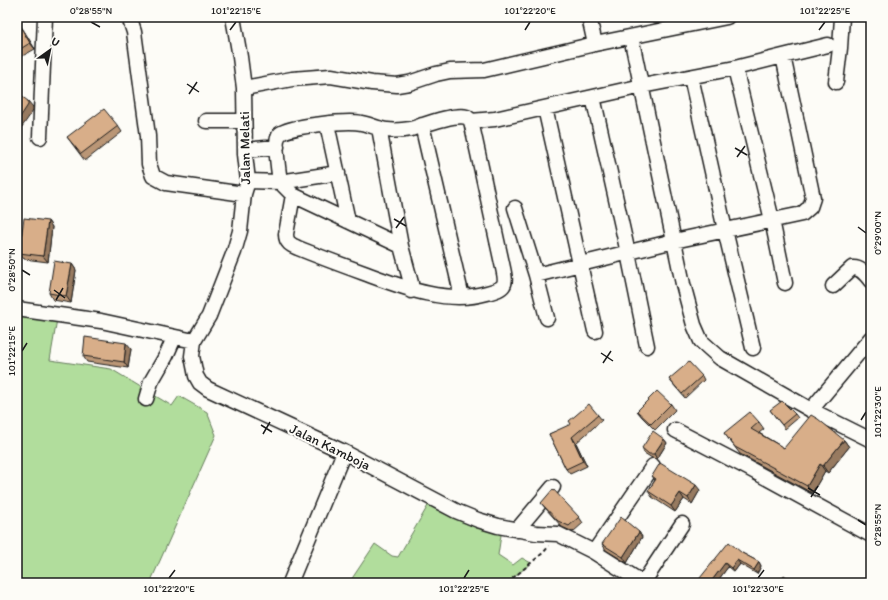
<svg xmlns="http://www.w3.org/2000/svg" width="888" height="600" viewBox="0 0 888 600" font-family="Itim,sans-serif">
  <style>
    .green { fill: #b1dd9c; stroke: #667c5c }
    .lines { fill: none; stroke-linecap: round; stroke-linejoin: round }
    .minor-casing { stroke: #1c1c1c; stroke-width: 17 }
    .path { stroke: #1c1c1c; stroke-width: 2; stroke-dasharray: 4 3; stroke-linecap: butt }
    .minor { stroke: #fdfcf7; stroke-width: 14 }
    .wall { fill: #ba9676; stroke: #1c1c1c }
    .shaded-wall { fill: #977a60; stroke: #1c1c1c }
    .building { fill: #d8ae89; stroke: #1c1c1c }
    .ticks { fill: none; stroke: #1c1c1c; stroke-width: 1.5 }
    .labels { text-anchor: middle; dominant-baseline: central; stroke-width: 4; stroke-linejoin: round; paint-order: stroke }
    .street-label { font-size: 14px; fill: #1c1c1c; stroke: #fdfcf7 }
    .neatline { fill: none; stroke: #1c1c1c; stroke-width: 1.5 }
    .ticks-label { font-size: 10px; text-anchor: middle; fill: #1c1c1c }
  </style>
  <rect width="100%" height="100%" fill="#fdfcf7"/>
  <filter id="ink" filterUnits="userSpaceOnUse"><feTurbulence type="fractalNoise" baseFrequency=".025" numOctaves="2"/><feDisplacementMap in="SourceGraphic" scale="8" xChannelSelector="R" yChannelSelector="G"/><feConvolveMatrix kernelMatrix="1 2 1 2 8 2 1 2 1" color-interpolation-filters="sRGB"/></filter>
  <g filter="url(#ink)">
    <path class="green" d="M17 312 57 319 50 360 111 369 172 406 179 396 207 412 216 435 150 583H17Z
      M429 504 501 535 498 555 513 565 522 558 531 563 507 583H349L375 544 392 556 398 557Z"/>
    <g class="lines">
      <defs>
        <path id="minor" d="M129 17 134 32 148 136 149 164 153 176 166 183 244 194
          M233 17 240 57 244 88 245 154 248 181 244 194 240 231 234 252 209 316 194 341 192 356 196 376 200 383 208 389 344 452 456 511 478 520 498 526 536 533 558 534 594 552 643 583
          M589 17 595 44 727 17
          M631 37 683 284 694 325 701 341 720 358 811 410 871 440
          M783 56 828 45
          M735 68 772 220 785 283
          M691 77 725 230 753 348
          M836 82 840 48 842 17
          M244 88 292 79 331 76 372 83 397 85 409 83 436 74 450 71 484 70 595 44
          M593 97 628 253 647 346
          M545 108 595 331
          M206 121H243
          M471 121 495 119 642 86 735 68 783 56 813 198 810 207 802 214 674 241 536 275 547 318
          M327 124 348 221
          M422 125 462 297
          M379 128 401 246
          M40 137 45 17
          M245 150 277 147
          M338 173 280 182 293 195 401 246 411 283V291
          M248 181 280 182C279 172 273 141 280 134 289 126 348 120 361 123 369 124 378 129 387 130 394 131 405 130 411 129 424 125 454 113 467 117L471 121 503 268C507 286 505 288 487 293 446 305 402 287 364 273 342 265 320 257 298 248 291 245 286 243 286 234L293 195
          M515 208 536 275
          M833 286 852 268C861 267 866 275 871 281
          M17 309 101 321 194 341
          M146 399 151 382 166 356 174 338
          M811 410 871 338
          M675 430 748 468 871 535
          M517 530 553 487
          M594 552 653 466
          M290 583 344 452
          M643 583 682 524"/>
      </defs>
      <use href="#minor" class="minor-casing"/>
      <path class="path" d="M507 583 544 552 549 546"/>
      <use href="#minor" class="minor"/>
    </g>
    <path class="wall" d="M18 23 35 49 17 59V24Z
      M118 126 122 132 85 161 67 137Z
      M48 221 52 227 48 262 24 259 19 253Z
      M72 264 76 270 71 303 53 300 49 293Z
      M131 349 128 368 87 362 83 356Z
      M702 376 704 380 685 398 672 383 669 379Z
      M671 404 675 410 655 430 642 417 637 411Z
      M770 410 795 414 798 418 785 429Z
      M598 415 602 420 576 443 587 466 570 474 566 469 549 434Z
      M759 422 764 429 759 433 784 448 844 440 849 447 828 473 825 471 812 493 740 454 724 433Z
      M664 439 667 443 657 459 652 458 644 453 642 448Z
      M652 476 700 490 692 504 684 499 675 512 652 497 648 491 655 480Z
      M541 503 579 517 583 523 573 532 562 527 546 509Z
      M639 532 642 537 627 563 606 550 602 544Z
      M742 553 759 562 761 566 757 574 740 564 734 572 728 567 716 583H696Z"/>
    <path class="shaded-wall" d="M18 23 23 29 35 49 30 43Z
      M28 101 33 107V111L17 134V122Z
      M48 221 52 227 48 262 43 256Z
      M72 264 76 270 71 303 66 296Z
      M126 343 131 349 128 368 124 362Z
      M572 437 576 443 587 466 583 461Z
      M664 439 667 443 657 459 654 454Z
      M844 440 849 447 828 473 823 466Z
      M820 464 825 471 812 493 807 486Z
      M696 485 700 490 692 504 688 498Z
      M680 493 684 499 675 512 671 506Z
      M639 532 642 537 627 563 623 557Z
      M737 560 740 564 734 572 731 568Z
      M759 562 761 566 757 574 754 570Z
      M725 563 728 567 716 583H710Z"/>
    <path class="building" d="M18 23 30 43 17 51V24Z
      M17 93 28 101V105L17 122Z
      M104 109 118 126 81 154 67 137Z
      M24 218 48 221 43 256 19 253Z
      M54 261 72 264 66 296 49 293Z
      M85 337 126 343 124 362 83 356Z
      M689 362 702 376 682 394 669 379Z
      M657 391 671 404 651 424 637 411Z
      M782 401 795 414 782 425 770 410Z
      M589 404 598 415 572 437 583 461 566 469 549 434 571 424 569 421Z
      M750 412 759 422 751 429 784 448 811 415 818 419 844 440 823 466 820 464 807 486 735 447 724 433Z
      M653 431 664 439 654 454H649L642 448Z
      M660 463 696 485 688 498 680 493 671 506 648 491 656 479 652 476Z
      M553 489 579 517 569 526 558 521 541 503Z
      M621 517 639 532 623 557 602 544Z
      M729 542 742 553 759 562 754 570 737 560 731 568 725 563 710 583H696Z
      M784 575 794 583H778Z"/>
  </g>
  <path class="ticks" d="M91 22 100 27M230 30 236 22M525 30 530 22M819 30 825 22M187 84 199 92M189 94 197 82M735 148 747 155M737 157 745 146M394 219 406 226M858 227 866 233M396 228 404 217M22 270 30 275M54 290 65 298M56 300 63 288M22 351 27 343M601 353 613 361M603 363 611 351M861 420 866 412M261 425 272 432M263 434 270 422M808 488 820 495M811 497 818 486M858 520 866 525M169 578 175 570M464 578 469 570M758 578 764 570"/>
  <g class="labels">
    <g class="street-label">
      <text transform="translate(245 148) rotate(-91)">Jalan Melati</text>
      <text transform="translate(330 447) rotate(26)">Jalan Kamboja</text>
    </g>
  </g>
  <rect width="888" height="600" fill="none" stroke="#fdfcf7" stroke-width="44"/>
  <g transform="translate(50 50) rotate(33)" stroke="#fdfcf7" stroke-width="3" paint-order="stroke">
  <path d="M0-3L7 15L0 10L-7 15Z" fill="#1c1c1c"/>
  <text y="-6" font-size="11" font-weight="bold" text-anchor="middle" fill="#1c1c1c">U</text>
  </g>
  <rect x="22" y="22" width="844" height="556" class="neatline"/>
  <g class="ticks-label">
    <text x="91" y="14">0°28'55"N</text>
    <text x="236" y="14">101°22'15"E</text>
    <text x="530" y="14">101°22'20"E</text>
    <text x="825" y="14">101°22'25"E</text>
    <text transform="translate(877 233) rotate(-90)" y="4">0°29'00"N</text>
    <text transform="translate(11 270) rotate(-90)" y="4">0°28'50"N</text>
    <text transform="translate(11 351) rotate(-90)" y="4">101°22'15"E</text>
    <text transform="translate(877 412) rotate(-90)" y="4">101°22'30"E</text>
    <text transform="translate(877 525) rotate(-90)" y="4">0°28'55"N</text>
    <text x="169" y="592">101°22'20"E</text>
    <text x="464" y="592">101°22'25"E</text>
    <text x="758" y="592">101°22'30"E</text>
  </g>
</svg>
